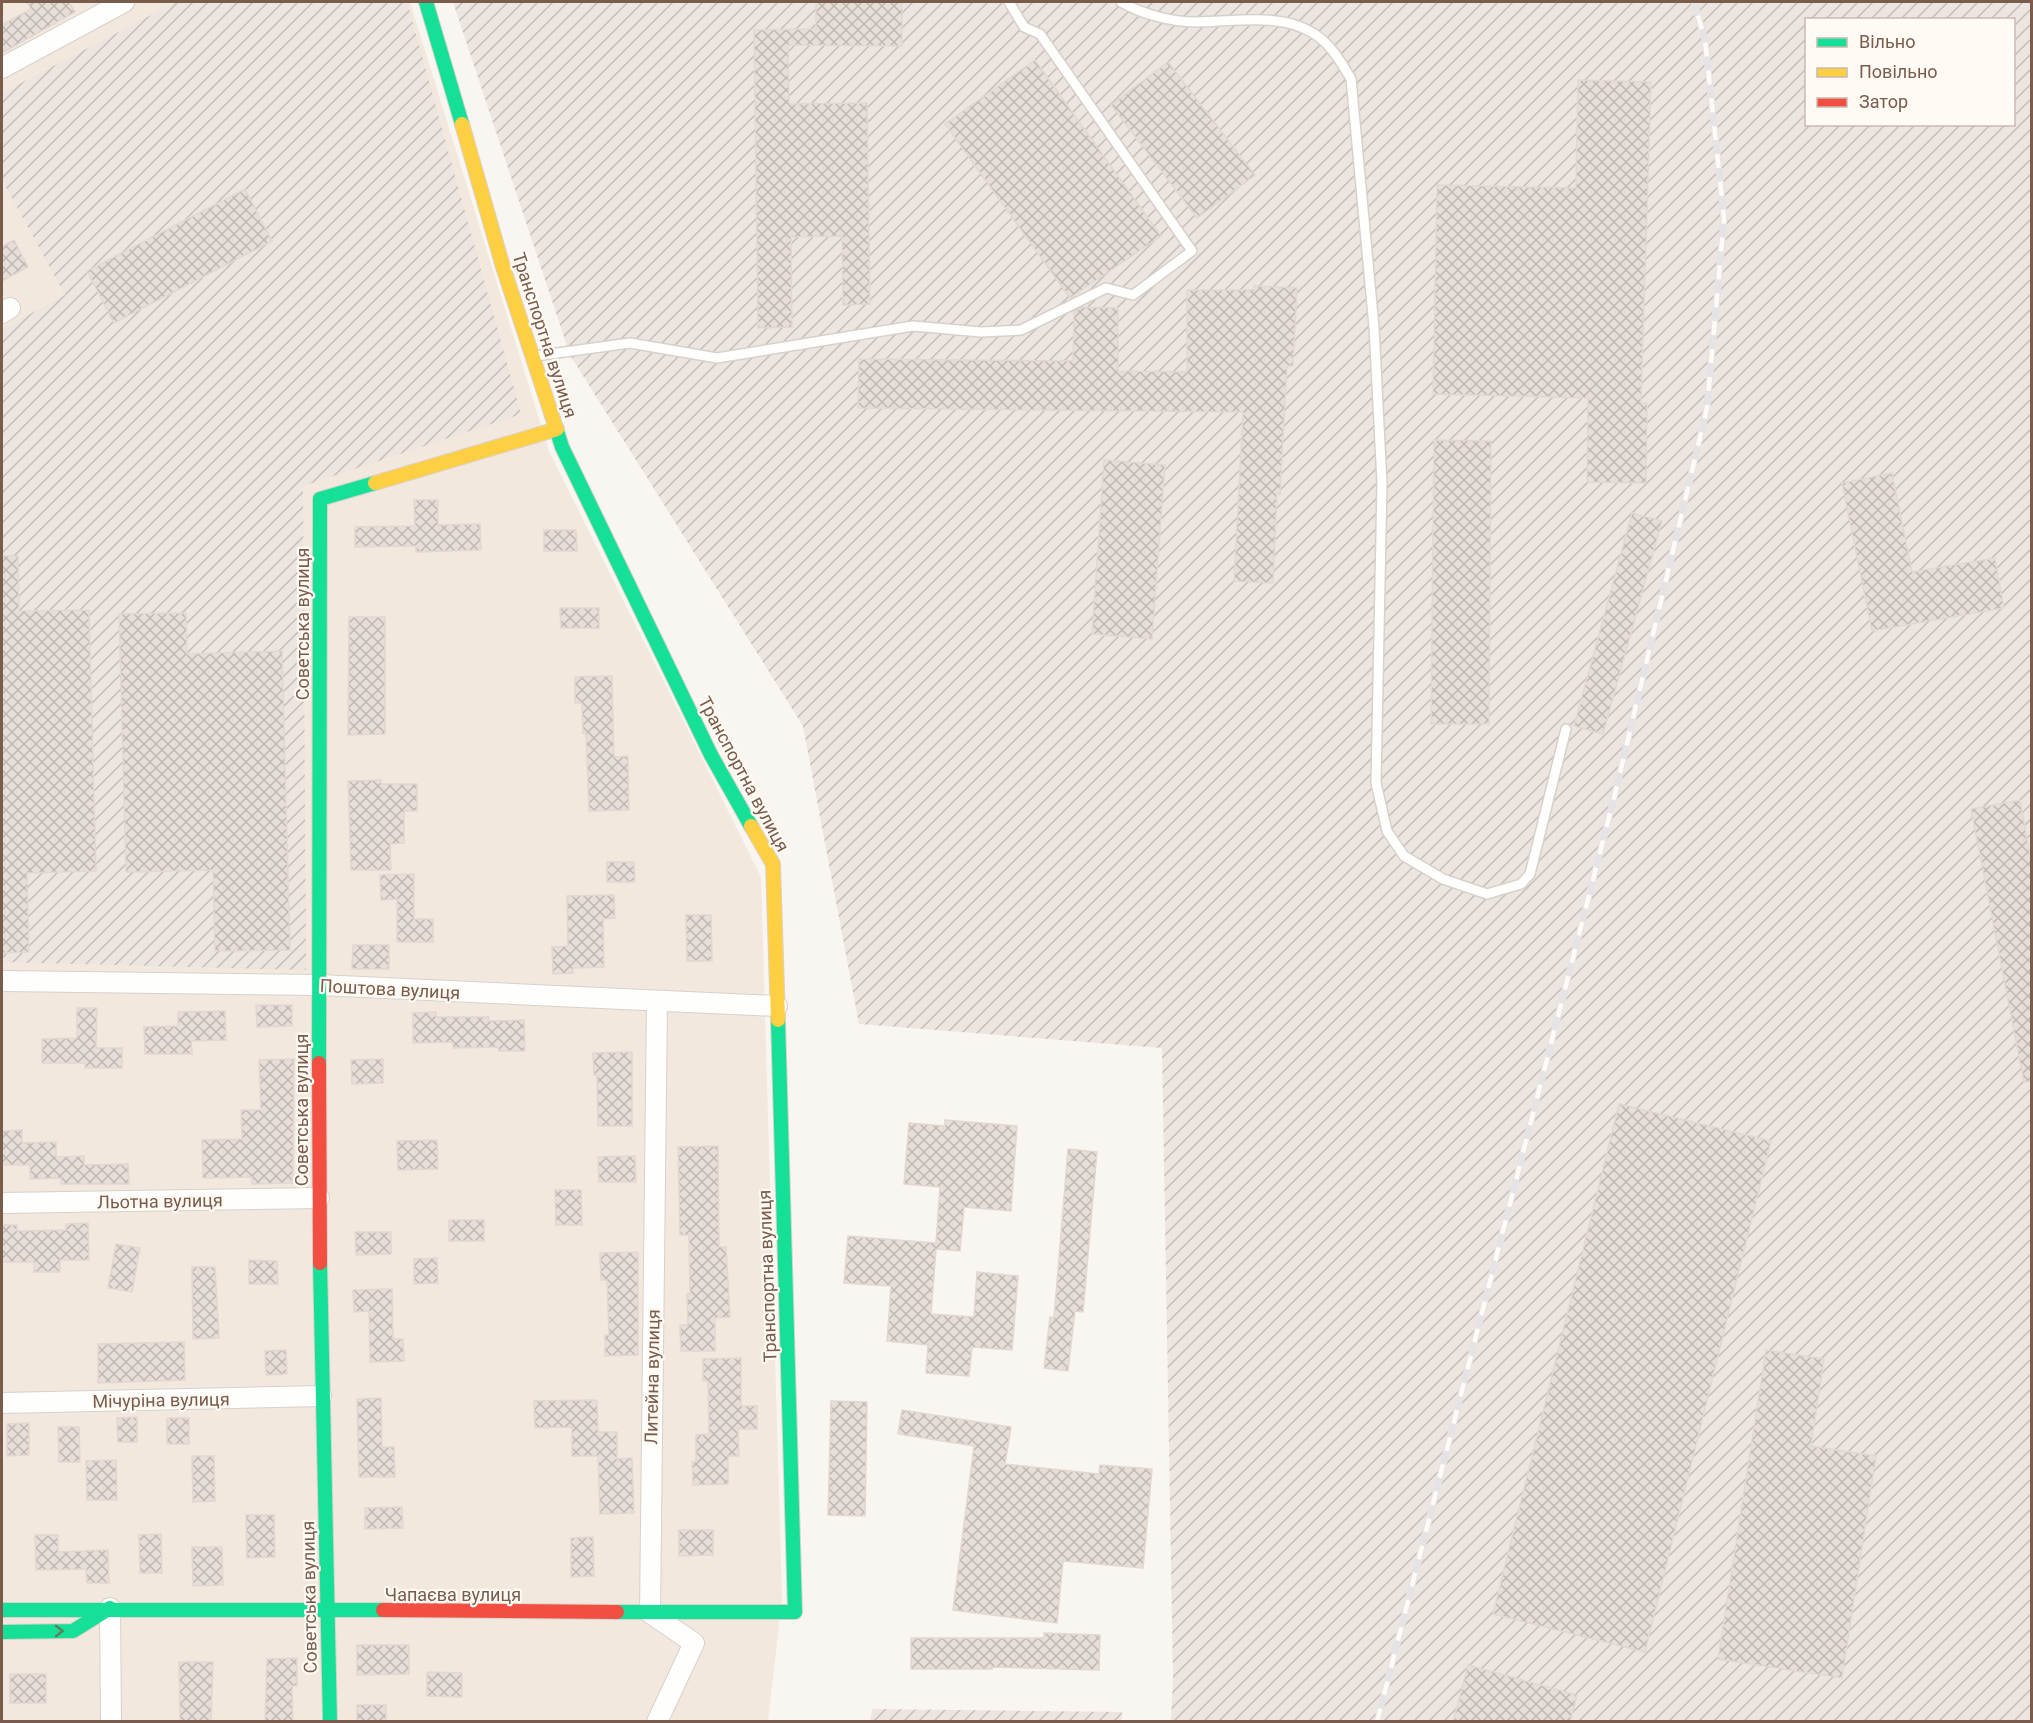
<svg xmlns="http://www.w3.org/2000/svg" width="2033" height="1723" viewBox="0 0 2033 1723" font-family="Roboto,sans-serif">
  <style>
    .residential { fill: #f2e8de }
    .industrial { fill: url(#industrial-furrows); fill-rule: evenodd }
    .building { fill: url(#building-cross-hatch); stroke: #e2d8d2; stroke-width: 1.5 }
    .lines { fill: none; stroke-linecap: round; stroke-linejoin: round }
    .lane-casing { stroke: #d7d1cb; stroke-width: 12 }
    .street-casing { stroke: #d7d1cb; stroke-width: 22 }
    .fast-casing { stroke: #d9d2cb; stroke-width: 16 }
    .slow-casing { stroke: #d9d2cb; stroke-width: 16 }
    .jam-casing { stroke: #d9d2cb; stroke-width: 16 }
    .lane { stroke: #fefefd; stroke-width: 9 }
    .street { stroke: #fefefd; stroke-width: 20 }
    .fast { stroke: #16e098; stroke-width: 14 }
    .slow { stroke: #ffcf43; stroke-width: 14 }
    .jam { stroke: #f24e42; stroke-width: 14 }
    .rail-casing { stroke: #e6e3e7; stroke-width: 7 }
    .rail { stroke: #fffaf3; stroke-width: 4.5; stroke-dasharray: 14; stroke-linecap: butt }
    .oneway { stroke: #617d60 }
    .labels { text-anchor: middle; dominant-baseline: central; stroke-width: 4.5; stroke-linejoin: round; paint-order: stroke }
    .street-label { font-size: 18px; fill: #7a5c4d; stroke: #fffaf3 }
  </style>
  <defs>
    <pattern id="industrial-furrows" width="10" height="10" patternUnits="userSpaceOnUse" patternTransform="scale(1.5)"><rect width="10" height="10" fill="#ede5e0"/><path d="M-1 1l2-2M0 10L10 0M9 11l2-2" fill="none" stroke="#c5bdb8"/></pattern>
    <pattern id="building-cross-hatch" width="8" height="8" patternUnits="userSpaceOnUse" patternTransform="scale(1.5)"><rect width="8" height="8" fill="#e6ded7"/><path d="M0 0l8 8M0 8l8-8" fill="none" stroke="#bfb7b1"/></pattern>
  </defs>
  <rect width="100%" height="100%" fill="#f9f5f0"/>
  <path class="residential" d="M2 2H410L549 451 761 877 782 1598 768 1721 2 1722Z"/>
  <path class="industrial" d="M176 2H407L521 414 303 486 306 970 2 962V329L65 295 2 180V93Z
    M453 2H2031V1721H1171L1173 1677 1162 1048 859 1024 803 726 570 355ZM1806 20H2014V124H1806Z
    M872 1709 1122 1712 1121 1722 870 1721Z"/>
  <path class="building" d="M27 2H69L75 12 2 53V25L31 9Z
    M816 2H902V46L788 45 789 104 867 103 870 304 843 305 842 236 791 237 792 327 758 328 754 30 816 29Z
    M1035 60 1161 236 1070 298 945 124Z
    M1168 62 1255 175 1197 218 1111 105Z
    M1578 80 1651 82 1641 403H1647L1646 483 1587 482 1588 398 1433 394 1437 185 1576 188Z
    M245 189 272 241 114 323 87 271Z
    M14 240 28 267 2 281V247Z
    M1254 286 1297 288 1293 366H1287L1280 494 1277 493 1273 583 1234 581 1243 412 858 408 859 359 1073 361 1074 311 1082 307 1118 308V371L1187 372V290H1254Z
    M1434 440 1491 441 1489 724H1431Z
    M1104 460 1165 465 1152 639 1092 634Z
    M1892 473 1912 572 1995 558 2004 608 1872 631 1842 483Z
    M414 500H438V525L480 524 481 550 416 552V546L355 547V527L415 526Z
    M1632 513 1662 521 1603 734 1574 726Z
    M544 530H576L577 551H544Z
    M2 556H18L19 611 89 610 96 871 27 873 29 952 2 953Z
    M560 608H599V628H561Z
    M186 613 187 654 282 651 290 950 215 951 213 870 126 872 119 614Z
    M349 617H385V734L348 735Z
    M612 676 614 757 628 756 629 810 589 811 586 732 583 733 582 703H575V677Z
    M381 780V784H417V811H404V843L390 844 391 870H351L348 781Z
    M2020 800 2031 861V1081L2024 1082 1971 809Z
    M607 862H634L635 882H607Z
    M414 874V919H433V942H397V899L381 900 380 875Z
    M614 895 615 918 603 919 604 967 573 968V973L553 974 552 947 568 946 567 896Z
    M686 915H711L712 961H687Z
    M353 945H389V969H352Z
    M256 1005H292V1026L257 1027Z
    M77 1008H97L96 1048H122V1068H85V1063H42V1039L77 1038Z
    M225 1011 226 1040 191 1041 192 1054H145L144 1027 178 1026V1012Z
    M436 1012V1017H489V1021L524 1020 525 1051H499L498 1047 453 1048V1042L413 1043V1013Z
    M632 1052V1126H598L597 1075H594L593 1053Z
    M294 1059 293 1183 252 1184V1177L203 1178 202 1140 242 1139 241 1110H261L259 1060Z
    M383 1059V1083L352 1084 351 1060Z
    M1619 1104 1771 1141 1645 1652 1493 1614Z
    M945 1120 1017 1126 1011 1211 964 1207 960 1251 936 1249 931 1314 974 1317 977 1272 1018 1276 1012 1350 972 1347 969 1376 926 1373 928 1345 887 1341 891 1286 844 1283 848 1236 936 1243 940 1187 904 1184 909 1123 945 1126Z
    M22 1130V1143L56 1142V1157L84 1156V1165L128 1164 129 1184H61V1178L30 1179V1165H2V1131Z
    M437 1140 438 1169 398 1170 397 1141Z
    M718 1146 719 1247H726L730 1317 715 1318V1351H681L680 1325H688L687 1294H690L689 1235H680L678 1147Z
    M1068 1149 1097 1152 1083 1312 1075 1311 1068 1371 1044 1368 1050 1317 1054 1318Z
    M635 1156 636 1182H599L598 1157Z
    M555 1190H581L582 1225H556Z
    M449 1220H484V1241H449Z
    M88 1223 89 1260H60V1272H34V1262H2V1225H17V1231L66 1230V1224Z
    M355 1232H391V1254L356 1255Z
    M116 1244 140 1248 132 1292 108 1288Z
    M638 1252V1355L605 1356V1335H609L607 1280H601L600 1253Z
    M437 1258 438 1283 414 1284V1259Z
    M249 1260 277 1261 278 1284H249Z
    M192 1267H215L219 1338 193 1339Z
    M392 1289 393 1339H403L404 1361 370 1362 369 1311 354 1312 353 1290Z
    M184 1342 185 1380 98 1383V1344Z
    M286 1350 287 1374 266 1375 265 1351Z
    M1766 1350 1824 1359 1811 1446 1876 1456 1842 1678 1718 1659Z
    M741 1358V1406H757V1429H738L739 1456H728V1484L693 1485 692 1462H696V1435L709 1434 708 1381H703V1359Z
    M381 1398 382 1447H394L395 1477H359L357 1399Z
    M597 1400 598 1432H617V1459L632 1458 634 1513 600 1514 598 1456H572V1427L535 1428 534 1401Z
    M831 1401 867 1402 865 1516 828 1515Z
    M902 1410 1011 1427 1005 1464 1099 1474 1100 1465 1152 1469 1143 1568 1063 1561 1057 1623 953 1610 974 1446 898 1434Z
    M137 1417V1442H118L117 1418Z
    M167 1418H189V1444H167Z
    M29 1423V1455L7 1456V1424Z
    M58 1427H79L80 1462H59Z
    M192 1456H214L215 1501 193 1502Z
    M116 1460 117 1500H87L86 1461Z
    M402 1507 403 1528 365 1529V1508Z
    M246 1515H274L275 1557 247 1558Z
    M679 1530H713V1555L679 1556Z
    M161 1534 162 1573H140L139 1535Z
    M35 1535H58V1552L108 1550 109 1583H87L86 1569 36 1570Z
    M593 1537 594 1576 571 1577V1538Z
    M192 1547H222L223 1585 193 1586Z
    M1044 1633 1100 1635 1099 1670 992 1667V1669H911V1638H1044Z
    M357 1645H409V1674L357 1675Z
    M297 1658V1686H292L293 1722H265L267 1659Z
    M179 1662H213L211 1722H180Z
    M1468 1665 1577 1695 1570 1722H1453Z
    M427 1672 462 1673V1697L427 1696Z
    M10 1674H46V1703H10Z
    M357 1705H386V1722H357Z"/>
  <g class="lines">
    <defs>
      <path id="lane" d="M1121 2C1142 14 1171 22 1196 22 1234 22 1279 12 1313 33 1331 44 1341 62 1351 79L1374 327 1382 483 1376 783 1387 831 1404 856 1443 879 1487 894 1521 884 1530 874 1566 729
        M535 356 630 343 717 358 913 326 981 332 1021 330 1106 288 1133 295 1192 251 1040 34 1024 27 1009 2"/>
      <path id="street" d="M2 68 124 2
        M2 313 10 308
        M2 981 319 985 777 1006
        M657 1002 650 1613 694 1643 657 1722
        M2 1203 319 1198
        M2 1403 321 1396
        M110 1608 111 1722"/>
      <path id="fast" d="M426 2 462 124
        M556 428 562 447 711 755 751 826
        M319 1063 320 499 375 483
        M320 1263 330 1722
        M2 1610H383
        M617 1612H795L778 1020
        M2 1632 73 1631 110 1608"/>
      <path id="slow" d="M462 124 503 267 556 428
        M375 483 557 429
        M751 826 773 864 778 1020"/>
      <path id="jam" d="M319 1063 320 1263
        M383 1610 617 1612"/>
    </defs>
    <use href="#lane" class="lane-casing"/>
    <use href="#street" class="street-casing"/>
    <use href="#fast" class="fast-casing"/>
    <use href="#slow" class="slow-casing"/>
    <use href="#jam" class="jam-casing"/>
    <use href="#lane" class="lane"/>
    <use href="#street" class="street"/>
    <use href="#fast" class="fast"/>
    <use href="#slow" class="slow"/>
    <use href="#jam" class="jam"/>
    <defs>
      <path id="rail" d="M1377 1722 1614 798 1707 408 1724 218 1705 40 1694 2"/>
    </defs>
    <use href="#rail" class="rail-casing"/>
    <use href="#rail" class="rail"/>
  </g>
  <defs><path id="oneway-chevron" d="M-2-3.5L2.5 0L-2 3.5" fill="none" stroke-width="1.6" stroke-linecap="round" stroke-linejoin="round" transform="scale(1.5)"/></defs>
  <use class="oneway" href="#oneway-chevron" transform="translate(59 1631) rotate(-1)"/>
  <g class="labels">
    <g class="street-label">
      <text transform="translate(545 335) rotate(72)">Транспортна вулиця</text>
      <text transform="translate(302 624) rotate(-90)">Советська вулиця</text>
      <text transform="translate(744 774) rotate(62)">Транспортна вулиця</text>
      <text transform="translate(390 989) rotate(3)">Поштова вулиця</text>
      <text transform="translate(301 1110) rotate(-90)">Советська вулиця</text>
      <text transform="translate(160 1201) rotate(-1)">Льотна вулиця</text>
      <text transform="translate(767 1276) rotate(-92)">Транспортна вулиця</text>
      <text transform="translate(652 1377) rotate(-89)">Литейна вулиця</text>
      <text transform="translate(161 1400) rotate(-1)">Мічуріна вулиця</text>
      <text x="453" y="1594">Чапаєва вулиця</text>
      <text transform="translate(309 1597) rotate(-91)">Советська вулиця</text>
    </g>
  </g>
  <rect width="2033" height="1723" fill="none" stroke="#7a5c4d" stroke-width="6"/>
  <rect x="1805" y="18" width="210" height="108" fill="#fffaf3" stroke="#cabbb1" stroke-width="1.5"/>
  <rect x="1817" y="38" width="30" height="9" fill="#16e098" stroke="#cabbb1" stroke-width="1.5"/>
  <text x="1859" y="48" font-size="18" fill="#7a5c4d">Вільно</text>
  <rect x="1817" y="68" width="30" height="9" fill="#ffcf43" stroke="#cabbb1" stroke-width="1.5"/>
  <text x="1859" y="78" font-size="18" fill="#7a5c4d">Повільно</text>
  <rect x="1817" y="98" width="30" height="9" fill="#f24e42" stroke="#cabbb1" stroke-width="1.5"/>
  <text x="1859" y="108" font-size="18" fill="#7a5c4d">Затор</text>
</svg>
